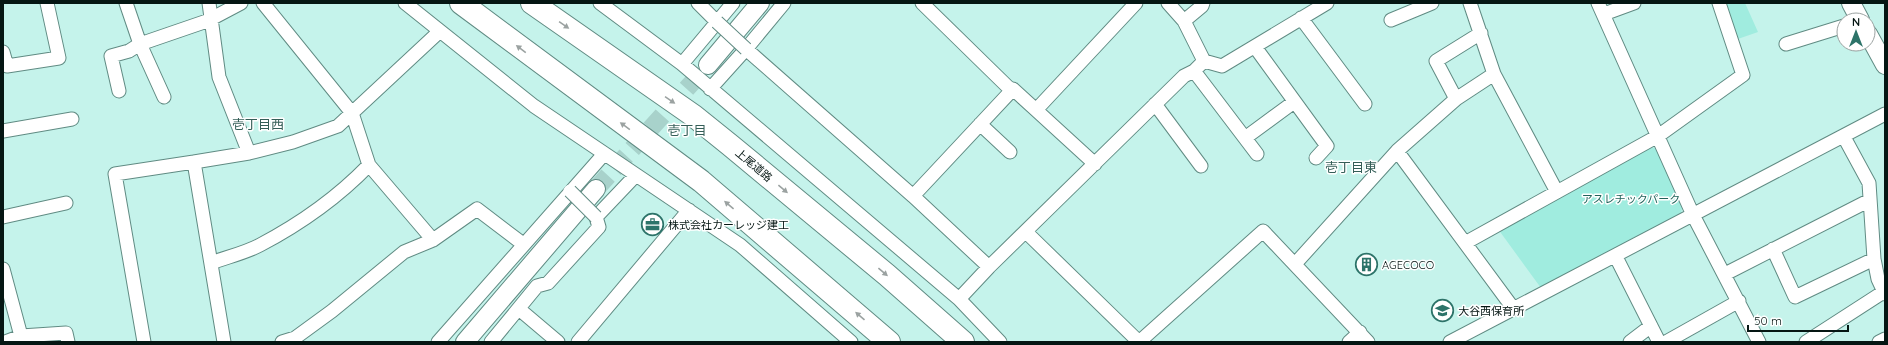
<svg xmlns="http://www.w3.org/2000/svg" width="1888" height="345" viewBox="0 0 1888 345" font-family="Quicksand,'Noto Sans JP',sans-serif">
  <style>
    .green { fill: #a0ecdf }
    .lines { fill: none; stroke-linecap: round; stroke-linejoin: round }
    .secondary-tunnel { stroke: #a8d2cb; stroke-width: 18; stroke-dasharray: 18 9; stroke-linecap: butt }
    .street-casing { stroke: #608b83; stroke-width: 15 }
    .secondary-casing { stroke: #608b83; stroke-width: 20 }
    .highway-casing { stroke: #608b83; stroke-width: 24 }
    .street { stroke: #fff; stroke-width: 13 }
    .secondary { stroke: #fff; stroke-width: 18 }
    .highway { stroke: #fff; stroke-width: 22 }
    .street-bridge-casing { stroke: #608b83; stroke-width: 15; stroke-linecap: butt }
    .street-bridge { stroke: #fff; stroke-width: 13 }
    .oneway { fill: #9ba2a1 }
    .labels { text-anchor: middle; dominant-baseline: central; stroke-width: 3; stroke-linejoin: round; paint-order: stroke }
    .street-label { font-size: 11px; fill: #051613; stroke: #fff }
    .park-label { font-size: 11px; fill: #20635a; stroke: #fff }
    .poi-label { font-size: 11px; fill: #051613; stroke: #fff; text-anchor: start }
    .quarter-label { font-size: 13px; fill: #345e57; stroke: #fff }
  </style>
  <rect width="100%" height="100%" fill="#c5f3eb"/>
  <path class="green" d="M1722 3H1745L1758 32 1735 40Z
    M1651 147 1657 149 1682 208 1681 215 1541 288 1498 229Z"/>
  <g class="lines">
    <path class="secondary-tunnel" d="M596 189 708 65"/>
    <defs>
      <path id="street" d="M126 3 140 44 164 97
        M209 3 219 77 249 153
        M405 3 534 106 740 245 851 342
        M600 3 682 64 959 299 1000 342
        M698 3 717 22
        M922 3 1012 91
        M1168 3 1184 21
        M1203 3 1202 6 1184 21 1204 61
        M1470 3 1494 74
        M1598 3 1693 215 1759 342
        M1604 14 1634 3
        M1301 18 1365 104
        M1391 20 1432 3
        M1786 44 1844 26
        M1255 47 1327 146 1316 158
        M746 49 913 196 989 267
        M3 52 7 66 59 58 47 3
        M1204 61 1222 66 1327 3
        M682 64 733 3
        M1194 71 1257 154
        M710 89 746 49 784 3
        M119 91 111 56 129 51 140 44 207 21 241 3
        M1456 99 1436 61 1481 33
        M1155 104 1201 166
        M1036 110 1095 164
        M980 124 1010 152
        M3 131 72 119
        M1844 137 1869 183 1874 259 1878 279 1885 294
        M1245 138 1294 102
        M1397 151 1456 99 1494 74 1557 192
        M369 165 433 240
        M913 196 1013 89 1036 110 1136 3
        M3 217 66 203
        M1026 232 1139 342
        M1465 243 1658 136 1743 75 1719 3
        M1773 249 1795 297 1874 259
        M1616 257 1659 342
        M211 263C227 257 245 253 260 245 300 224 338 197 369 165L352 113 263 3
        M1295 264 1397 151 1513 308
        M3 269 21 336
        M1725 274 1870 200
        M959 299 989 267 1184 76 1194 71 1204 61
        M519 309 558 342
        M5 342 21 336 66 333 68 342
        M144 342 115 174 194 162
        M224 342 194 162 249 153 293 142 338 126 440 31
        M282 342 295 338 332 311 404 252 433 240 477 209 523 244
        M438 342 604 154
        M491 342 537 286 548 283 599 227 596 217 635 176
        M578 342 689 210
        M1139 342 1263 231 1368 342
        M1349 342 1360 332
        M1450 342 1885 114
        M1630 342 1651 326
        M1666 342 1739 301
        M1806 342 1885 291
        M1879 342 1885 339"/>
      <path id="secondary" d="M1851 3 1860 20
        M1868 34 1885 65
        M708 65 760 3
        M465 342 596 189"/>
      <path id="highway" d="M461 3 701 181 889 342
        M532 3 694 116 730 145 887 275 963 342"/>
    </defs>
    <use href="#street" class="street-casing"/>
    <use href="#secondary" class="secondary-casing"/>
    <use href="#highway" class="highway-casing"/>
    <use href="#street" class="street"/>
    <use href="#secondary" class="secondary"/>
    <use href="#highway" class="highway"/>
    <defs>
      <path id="street-bridge" d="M717 22 746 49
        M570 191 596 217"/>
    </defs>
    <use href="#street-bridge" class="street-bridge-casing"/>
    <use href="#street-bridge" class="street-bridge"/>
  </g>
  <defs><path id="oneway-solid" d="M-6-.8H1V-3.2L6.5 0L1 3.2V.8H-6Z"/></defs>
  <g class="oneway">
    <use href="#oneway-solid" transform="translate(564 25) rotate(35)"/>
    <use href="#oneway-solid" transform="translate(521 49) rotate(-143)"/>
    <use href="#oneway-solid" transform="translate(670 100) rotate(34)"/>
    <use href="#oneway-solid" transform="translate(625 126) rotate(-144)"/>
    <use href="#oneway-solid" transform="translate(783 189) rotate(40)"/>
    <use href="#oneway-solid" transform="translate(729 205) rotate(-140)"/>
    <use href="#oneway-solid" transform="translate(883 272) rotate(40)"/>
    <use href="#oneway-solid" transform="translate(860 316) rotate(-139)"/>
  </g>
  <defs>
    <symbol id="office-ring" viewBox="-11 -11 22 22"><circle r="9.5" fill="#fff" stroke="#2d7369" stroke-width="1.5"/><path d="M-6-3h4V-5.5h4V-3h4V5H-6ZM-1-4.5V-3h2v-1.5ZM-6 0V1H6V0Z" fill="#2d7369"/></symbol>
    <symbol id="building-ring" viewBox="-11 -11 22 22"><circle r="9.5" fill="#fff" stroke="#2d7369" stroke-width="1.5"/><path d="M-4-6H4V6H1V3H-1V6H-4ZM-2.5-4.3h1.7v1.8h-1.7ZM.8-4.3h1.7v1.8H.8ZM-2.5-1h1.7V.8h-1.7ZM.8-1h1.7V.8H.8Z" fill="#2d7369"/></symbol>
    <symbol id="school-ring" viewBox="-11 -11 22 22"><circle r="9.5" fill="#fff" stroke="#2d7369" stroke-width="1.5"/><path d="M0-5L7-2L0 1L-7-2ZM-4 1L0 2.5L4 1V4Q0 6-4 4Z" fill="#2d7369"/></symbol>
  </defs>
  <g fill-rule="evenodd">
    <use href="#office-ring" x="640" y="212" width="25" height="25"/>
    <use href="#building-ring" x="1354" y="252" width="25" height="25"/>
    <use href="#school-ring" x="1430" y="298" width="25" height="25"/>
  </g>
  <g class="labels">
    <g class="street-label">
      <text transform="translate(754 165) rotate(40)">上尾道路</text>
    </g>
    <g class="park-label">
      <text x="1631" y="199">アスレチックパーク</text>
    </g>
    <g class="poi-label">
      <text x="668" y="225">株式会社カーレッジ建工</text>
      <text x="1382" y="265">AGECOCO</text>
      <text x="1458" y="311">大谷西保育所</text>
    </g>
    <g class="quarter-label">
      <text x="258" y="124">壱丁目西</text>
      <text x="687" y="130">壱丁目</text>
      <text x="1351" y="167">壱丁目東</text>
    </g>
  </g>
  <rect width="1888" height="345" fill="none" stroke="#051613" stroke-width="8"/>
  <g transform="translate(1856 32)"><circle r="19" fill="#ffffff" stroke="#9ba2a1"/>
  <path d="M0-3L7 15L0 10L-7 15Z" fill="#2d7369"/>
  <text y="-6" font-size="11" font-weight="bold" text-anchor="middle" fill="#051613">N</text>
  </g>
  <path d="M1748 325v6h100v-6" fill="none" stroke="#051613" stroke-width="2"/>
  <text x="1754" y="325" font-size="12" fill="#051613" stroke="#ffffff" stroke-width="3" paint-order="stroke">50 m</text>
</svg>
